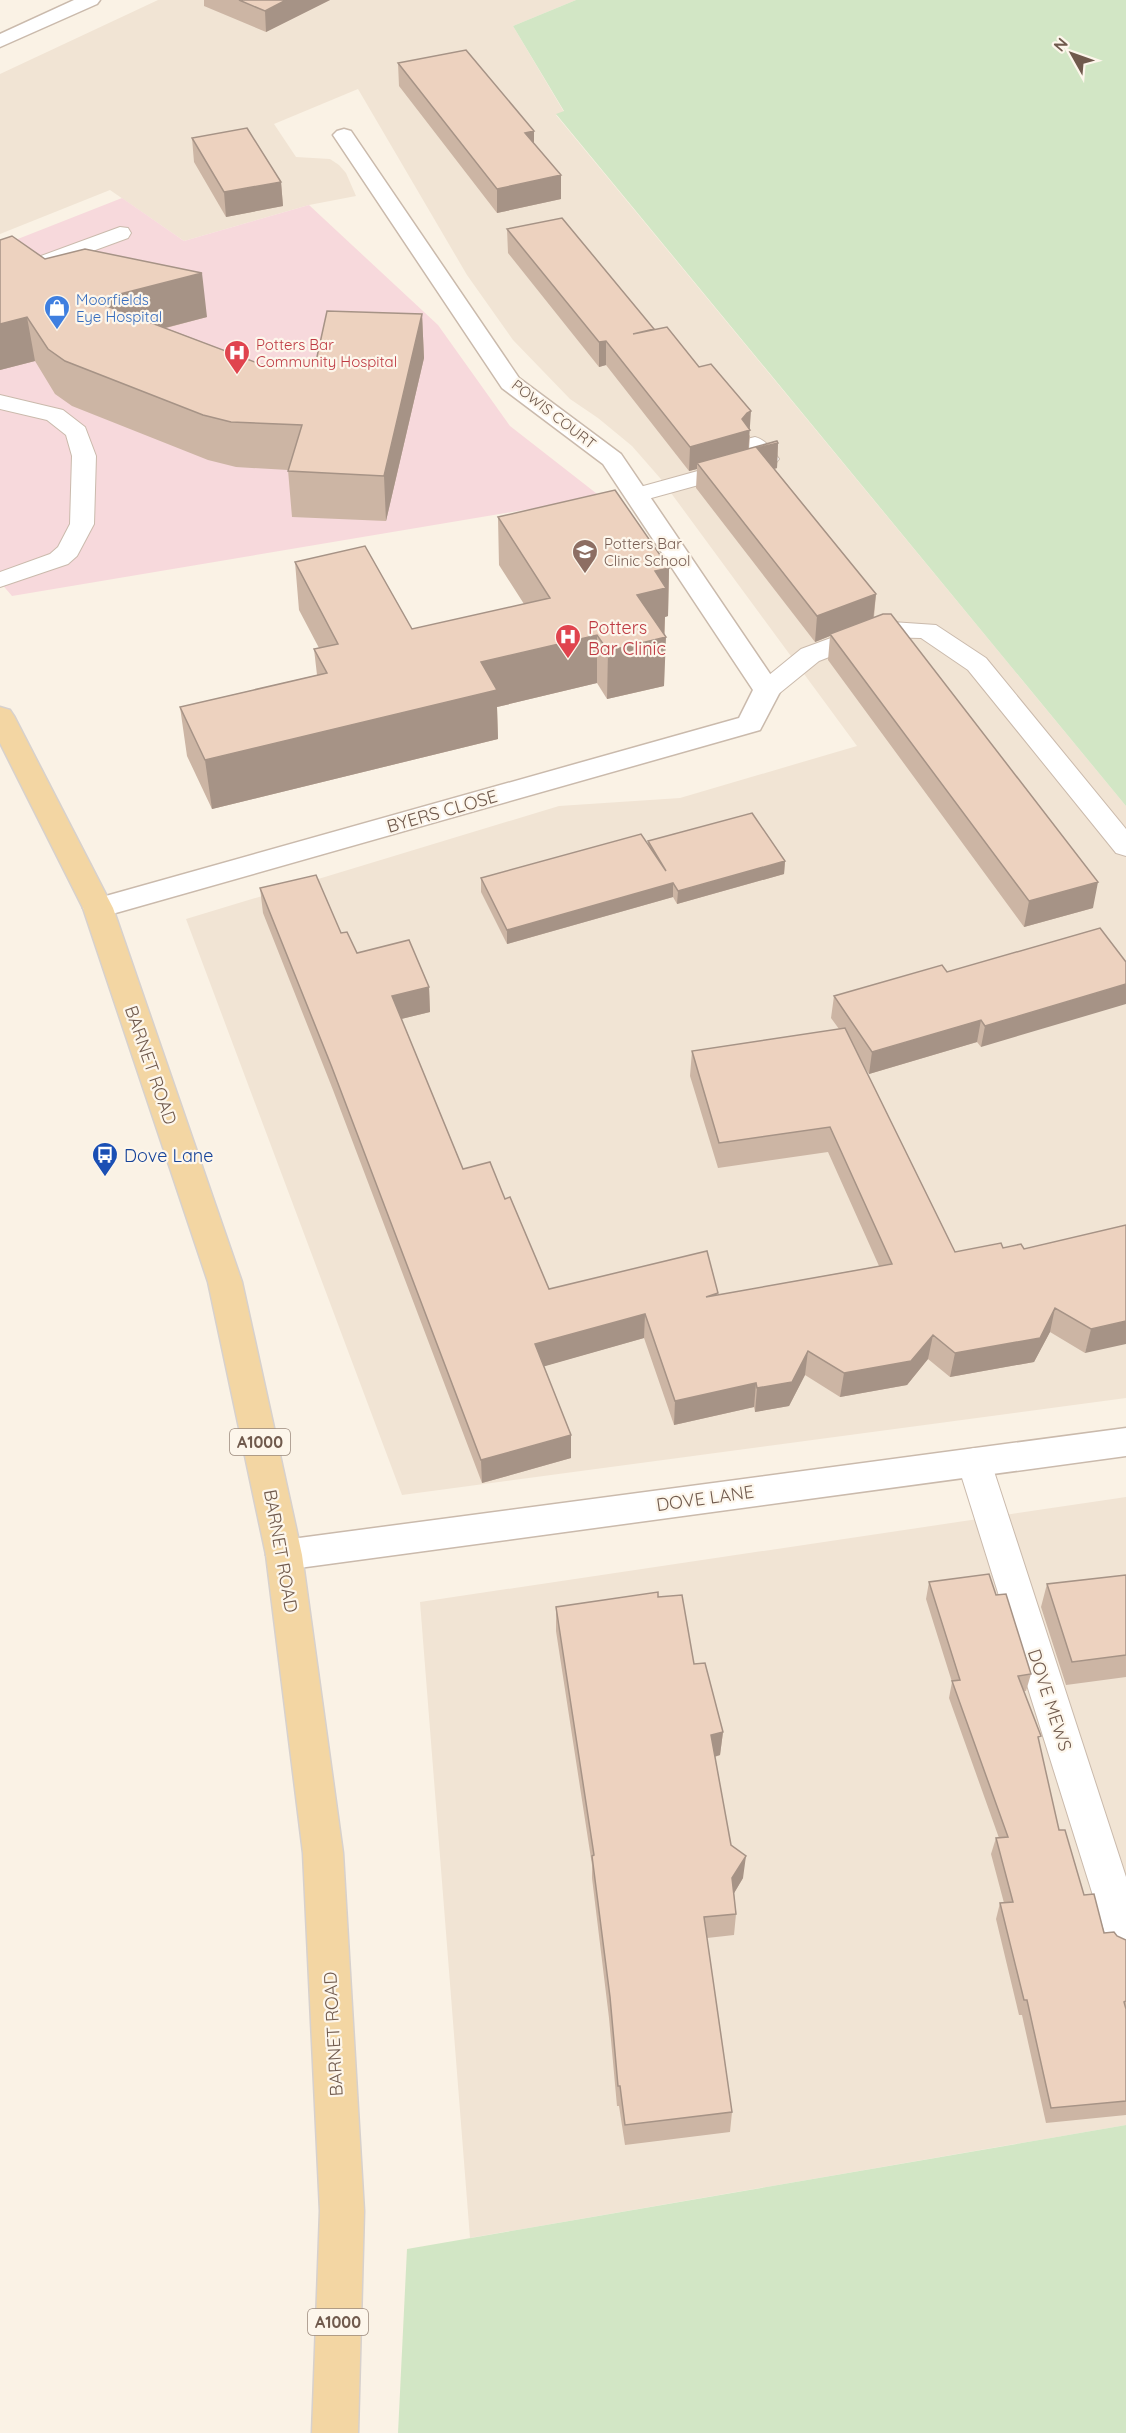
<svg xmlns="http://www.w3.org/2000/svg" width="1126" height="2433" viewBox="0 0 1126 2433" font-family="Quicksand,sans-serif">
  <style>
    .residential { fill: #f1e4d4 }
    .medical { fill: #f7d9dc }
    .green { fill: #d2e6c5 }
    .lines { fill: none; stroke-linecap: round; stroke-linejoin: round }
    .lane-casing { stroke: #cabaac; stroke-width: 2 }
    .street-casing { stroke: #cabaac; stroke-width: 3 }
    .primary-casing { stroke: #d7d1cd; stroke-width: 3 }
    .lane { fill: #fff; fill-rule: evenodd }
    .street { fill: #fff; fill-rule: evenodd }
    .primary { fill: #f3d6a3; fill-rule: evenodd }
    .wall { fill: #ccb5a4 }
    .shaded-wall { fill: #a69386 }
    .building { fill: #edd2bf; stroke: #a69386; stroke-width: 1.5 }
    .labels { text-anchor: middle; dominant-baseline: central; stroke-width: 4.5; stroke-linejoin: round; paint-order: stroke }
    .far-shop-label { font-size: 15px; fill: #366cbe; stroke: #fdf6eb; text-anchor: start }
    .far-health-label { font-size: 15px; fill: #be3a42; stroke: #fdf6eb; text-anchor: start }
    .far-street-label { font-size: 15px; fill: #705a4d; stroke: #fdf6eb }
    .far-education-label { font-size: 15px; fill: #785e54; stroke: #fdf6eb; text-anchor: start }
    .shield { fill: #fdf6eb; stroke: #9a897c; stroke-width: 1.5 }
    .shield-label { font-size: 16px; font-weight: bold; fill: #705a4d }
    .health-label { font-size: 18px; fill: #be3a42; stroke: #fdf6eb; text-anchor: start }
    .street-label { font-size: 18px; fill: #705a4d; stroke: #fdf6eb }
    .transit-label { font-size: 18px; fill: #164399; stroke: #fdf6eb; text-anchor: start }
  </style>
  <rect width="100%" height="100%" fill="#faf2e5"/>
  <path class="residential" d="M158 0H576L513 26 564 112 556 115 1126 806V1398L402 1495 186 919 559 806 680 798 857 746 660 478 632 446 598 418 570 399 513 340 467 275 358 89 274 124 296 157 330 159 339 165 346 173 356 196 309 205 184 241 110 190 0 234V74Z
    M1126 1497V2125L470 2238 420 1602Z"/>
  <path class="medical" d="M122 198 184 241 309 205 438 325 510 426 601 497 12 596 0 582V246Z"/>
  <path class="green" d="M576 0H1126V806L556 114 564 111 513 26Z
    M1126 2125V2433H398L407 2249Z"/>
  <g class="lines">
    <defs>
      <path id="lane" d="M120 227 128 228 131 233 128 238 0 285V271Z
        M0 395 63 410 85 427 96 456 94 524 77 556 68 564 0 587V572L50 554 58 547 70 524 72 456 66 435 47 420 0 409Z
        M755 437C766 440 772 449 779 459L775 464 637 502 629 500 625 495 629 490 752 456 743 444 747 439Z
        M877 621 936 625 986 658 1126 829V856L1116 853 968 670 921 638 880 637 819 661 776 696 767 698 758 696 754 690 758 684 801 649Z
        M974 1448 986 1452 991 1462 1126 1877V1955L1112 1950 1106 1937 957 1462 962 1452Z"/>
      <path id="street" d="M74 0H100L97 4 0 47V34Z
        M344 129 351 131 519 378 621 454 781 690 760 730 98 918 88 915 83 908 88 901 739 718 753 690 603 464 502 388 333 135 337 131Z
        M1126 1428V1456L284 1570 271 1566 266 1555 271 1544 284 1540Z"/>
      <path id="primary" d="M0 707 10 710 14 716 113 908 242 1282 302 1555 343 1853 364 2211 358 2433H312L320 2211 303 1853 266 1555 208 1282 83 908 0 743Z"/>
    </defs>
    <use href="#lane" class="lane-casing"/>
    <use href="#street" class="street-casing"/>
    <use href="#primary" class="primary-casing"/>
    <use href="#lane" class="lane"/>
    <use href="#street" class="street"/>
    <use href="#primary" class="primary"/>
  </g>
  <path class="wall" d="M204 0H330L266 32 204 6Z
    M398 63 534 143 561 199 497 213 399 86Z
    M192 138 281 182 283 206 226 217 194 162Z
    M507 229 654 329 699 367 750 436 749 449 778 443 777 468 775 469 876 594 874 617 1093 908 1024 927 828 660 830 636 815 642 696 488 697 469 689 471 606 365 599 367 508 253Z
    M0 240 45 259 207 317 166 328 260 364 315 366 422 314 424 358 386 521 292 517 288 470 236 467 208 460 72 406 55 394 35 361 0 370Z
    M498 517 669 568 668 616 665 617 664 686 607 699 597 683 497 707 498 739 212 809 187 756 180 707 317 675 314 649 319 648 299 610 295 562 412 629 524 604 499 565Z
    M648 841 785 861 784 874 677 904 673 897 507 944 481 892V878L648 844Z
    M260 888 341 933 357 953 429 987 430 1012 401 1019 463 1169 505 1199 549 1289 718 1295 879 1266 828 1152 718 1168 690 1076 692 1051 839 1029 831 1018 834 996 947 972 1100 928 981 1047 977 1042 869 1074 863 1065 955 1252 1003 1248 1024 1249 1126 1225 1085 1353 1050 1332 1034 1362 950 1377 928 1359 907 1385 840 1397 805 1375 789 1406 755 1412 754 1407 674 1425 644 1338 544 1366 571 1458 482 1483 333 1090 263 913Z
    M1126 1575V1677L1066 1685 1041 1607 1047 1584Z
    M929 1582 996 1595 1031 1674 1026 1691H1024L1039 1744 1059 1830 1084 1895 1104 1933 1126 1940V2115L1046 2123 1022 2015H1019L996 1919 1000 1903H1004L991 1854 996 1838H999L949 1698 952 1682 926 1599Z
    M658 1597 694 1664 723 1732 720 1755 715 1757 731 1845 743 1878 734 1893 736 1914 734 1935 707 1938 732 2112 730 2132 625 2145 619 2106H617L609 2018 592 1878V1865L556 1631V1607Z"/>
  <path class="shaded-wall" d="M286 0H330L266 32 265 11Z
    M534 131V155L525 133Z
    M561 175V199L497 213V189Z
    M281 182 283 206 226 217 224 192Z
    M202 273 207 317 99 345 93 301Z
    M422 314 424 358 386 521 384 476Z
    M27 317 35 361 0 370V324Z
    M606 341V365L599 367V342Z
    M751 411 748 455 697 463V469L689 471 690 447 742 419 747 413Z
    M778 443 777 468 756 473 757 448Z
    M669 568 668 616 665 617 664 636 637 595 655 571Z
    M876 594 873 620 830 634V636L815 642 817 616Z
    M597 635V683L497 707 498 739 212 809 205 760 481 662Z
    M666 637 664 686 607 699 608 651Z
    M785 861 784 874 677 904 678 891Z
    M1098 882 1093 908 1024 927 1029 901Z
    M673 883V897L507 944V930Z
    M1126 984V1004L981 1047 985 1026Z
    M429 987 430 1012 393 1021 392 996Z
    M981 1020 977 1042 869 1074 872 1052Z
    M1055 1308 1050 1332 1034 1362 950 1377 955 1353Z
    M645 1314 644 1338 535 1369V1344Z
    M1126 1321V1344L1085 1353 1091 1329Z
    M933 1335 928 1359 907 1385 840 1397 844 1373Z
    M808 1351 805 1375 789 1406 755 1412 757 1388Z
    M756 1383 754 1407 674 1425 675 1401Z
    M571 1435V1458L482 1483 481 1460Z
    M723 1732 720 1755 709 1758 711 1735Z
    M746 1856 743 1878 730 1900 732 1878Z"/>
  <path class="building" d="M239 0H286L265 11Z
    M466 50 534 131 525 133 561 175 497 189 398 63Z
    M247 128 281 182 224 192 192 138Z
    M562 218 654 329 633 334 667 327 699 367 711 364 751 411 747 413 742 419 750 430 690 447 606 341 599 342 507 229Z
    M12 236 45 259 85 249 202 273 93 301 260 364 315 366 327 311 422 314 384 476 288 471 302 425 231 422 203 415 65 361 48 349 27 317 0 324V240Z
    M777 441 778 443 757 448 876 594 817 616 697 463Z
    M615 490 669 568 655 571 666 588 637 595 666 637 608 651 597 635 481 662 497 690 205 760 180 707 327 673 314 649 338 644 295 562 365 546 412 629 550 598 498 517Z
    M883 614H891L1098 882 1029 901 830 634Z
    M752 813 785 861 678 891 673 883 507 930 481 878 641 834 666 871 648 841Z
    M316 875 341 933 347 932 357 953 409 940 429 987 392 996 463 1169 490 1162 505 1199 510 1197 549 1289 707 1251 718 1293 706 1297 892 1264 830 1127 719 1143 692 1051 845 1028 955 1252 1001 1243 1003 1248 1021 1244 1024 1249 1126 1225V1321L1091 1329 1055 1308 1040 1338 955 1353 933 1335 911 1361 844 1373 808 1351 792 1382 757 1388 756 1383 675 1401 645 1314 535 1344 571 1435 481 1460 331 1065 260 888Z
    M1100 928 1126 962V984L985 1026 981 1020 872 1052 834 996 942 965 947 972Z
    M989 1574 996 1595 1006 1594 1031 1674 1018 1676 1041 1736 1038 1737 1059 1830H1065L1084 1895 1094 1894 1104 1933 1114 1932 1117 1936 1126 1940V2001L1124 2002 1126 2009V2101L1051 2108 1027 2000H1024L1000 1903 1013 1902 996 1838 1008 1837 952 1681 960 1680 929 1582Z
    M1126 1575V1655L1072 1662 1047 1584Z
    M658 1592V1597L682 1595 694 1664 705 1663 723 1732 711 1735 731 1845 746 1856 732 1878 736 1914 704 1917 732 2112 625 2125 620 2086H618L610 1997 592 1856 594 1855 556 1607Z"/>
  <defs>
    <symbol id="shop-pin" viewBox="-11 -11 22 30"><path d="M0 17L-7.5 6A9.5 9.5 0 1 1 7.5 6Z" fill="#3f7fe0" stroke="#fdf6eb"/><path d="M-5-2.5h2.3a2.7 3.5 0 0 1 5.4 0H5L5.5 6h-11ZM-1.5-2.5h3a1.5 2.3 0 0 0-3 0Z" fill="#fff"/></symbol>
    <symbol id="hospital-pin" viewBox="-11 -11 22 30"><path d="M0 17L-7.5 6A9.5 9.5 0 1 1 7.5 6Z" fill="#e0444e" stroke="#fdf6eb"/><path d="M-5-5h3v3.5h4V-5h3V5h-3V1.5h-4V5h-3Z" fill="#fff"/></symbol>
    <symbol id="school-pin" viewBox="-11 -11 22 30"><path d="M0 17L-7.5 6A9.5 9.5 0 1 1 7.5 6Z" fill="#8d6e63" stroke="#fdf6eb"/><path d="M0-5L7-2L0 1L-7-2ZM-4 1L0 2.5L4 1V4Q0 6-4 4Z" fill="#fff"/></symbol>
    <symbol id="bus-pin" viewBox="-11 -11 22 30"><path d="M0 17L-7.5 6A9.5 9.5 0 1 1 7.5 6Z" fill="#1a4fb4" stroke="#fdf6eb"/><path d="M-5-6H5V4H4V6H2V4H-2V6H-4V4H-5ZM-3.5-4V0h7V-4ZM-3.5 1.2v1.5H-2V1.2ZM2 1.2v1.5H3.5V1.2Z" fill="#fff"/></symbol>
  </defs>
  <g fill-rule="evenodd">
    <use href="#shop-pin" x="42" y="293" width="30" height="40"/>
    <use href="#hospital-pin" x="222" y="338" width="30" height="40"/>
    <use href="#school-pin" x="570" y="537" width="30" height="40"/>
    <use href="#hospital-pin" x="553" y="622" width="30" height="40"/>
    <use href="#bus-pin" x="90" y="1140" width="30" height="40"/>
  </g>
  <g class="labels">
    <g class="far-shop-label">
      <text x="76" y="299">Moorfields<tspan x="76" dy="17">Eye Hospital</tspan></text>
    </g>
    <g class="far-health-label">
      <text x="256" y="344">Potters Bar<tspan x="256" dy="17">Community Hospital</tspan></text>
    </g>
    <g class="far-street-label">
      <text transform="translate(554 414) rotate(38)">POWIS COURT</text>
    </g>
    <g class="far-education-label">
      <text x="604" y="543">Potters Bar<tspan x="604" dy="17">Clinic School</tspan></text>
    </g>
    <g class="shield">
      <rect x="230" y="1429" width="60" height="26" rx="4.5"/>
      <rect x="308" y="2309" width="60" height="26" rx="4.5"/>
    </g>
    <g class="shield-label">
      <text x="260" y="1442">A1000</text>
      <text x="338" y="2322">A1000</text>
    </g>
    <g class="health-label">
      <text x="588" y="627">Potters<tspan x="588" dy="21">Bar Clinic</tspan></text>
    </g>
    <g class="street-label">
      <text transform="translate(442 811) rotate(-16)">BYERS CLOSE</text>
      <text transform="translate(151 1065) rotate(71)">BARNET ROAD</text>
      <text transform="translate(705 1498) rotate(-8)">DOVE LANE</text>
      <text transform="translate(281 1551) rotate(80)">BARNET ROAD</text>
      <text transform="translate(1050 1700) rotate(72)">DOVE MEWS</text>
      <text transform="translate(333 2034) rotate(-93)">BARNET ROAD</text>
    </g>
    <g class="transit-label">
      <text x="124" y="1155">Dove Lane</text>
    </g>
  </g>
  <g transform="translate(1072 54) rotate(310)" stroke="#fdf6eb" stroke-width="4.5" paint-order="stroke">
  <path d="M0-4.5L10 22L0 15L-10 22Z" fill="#705a4d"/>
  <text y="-9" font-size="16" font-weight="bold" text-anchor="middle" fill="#705a4d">N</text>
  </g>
</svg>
